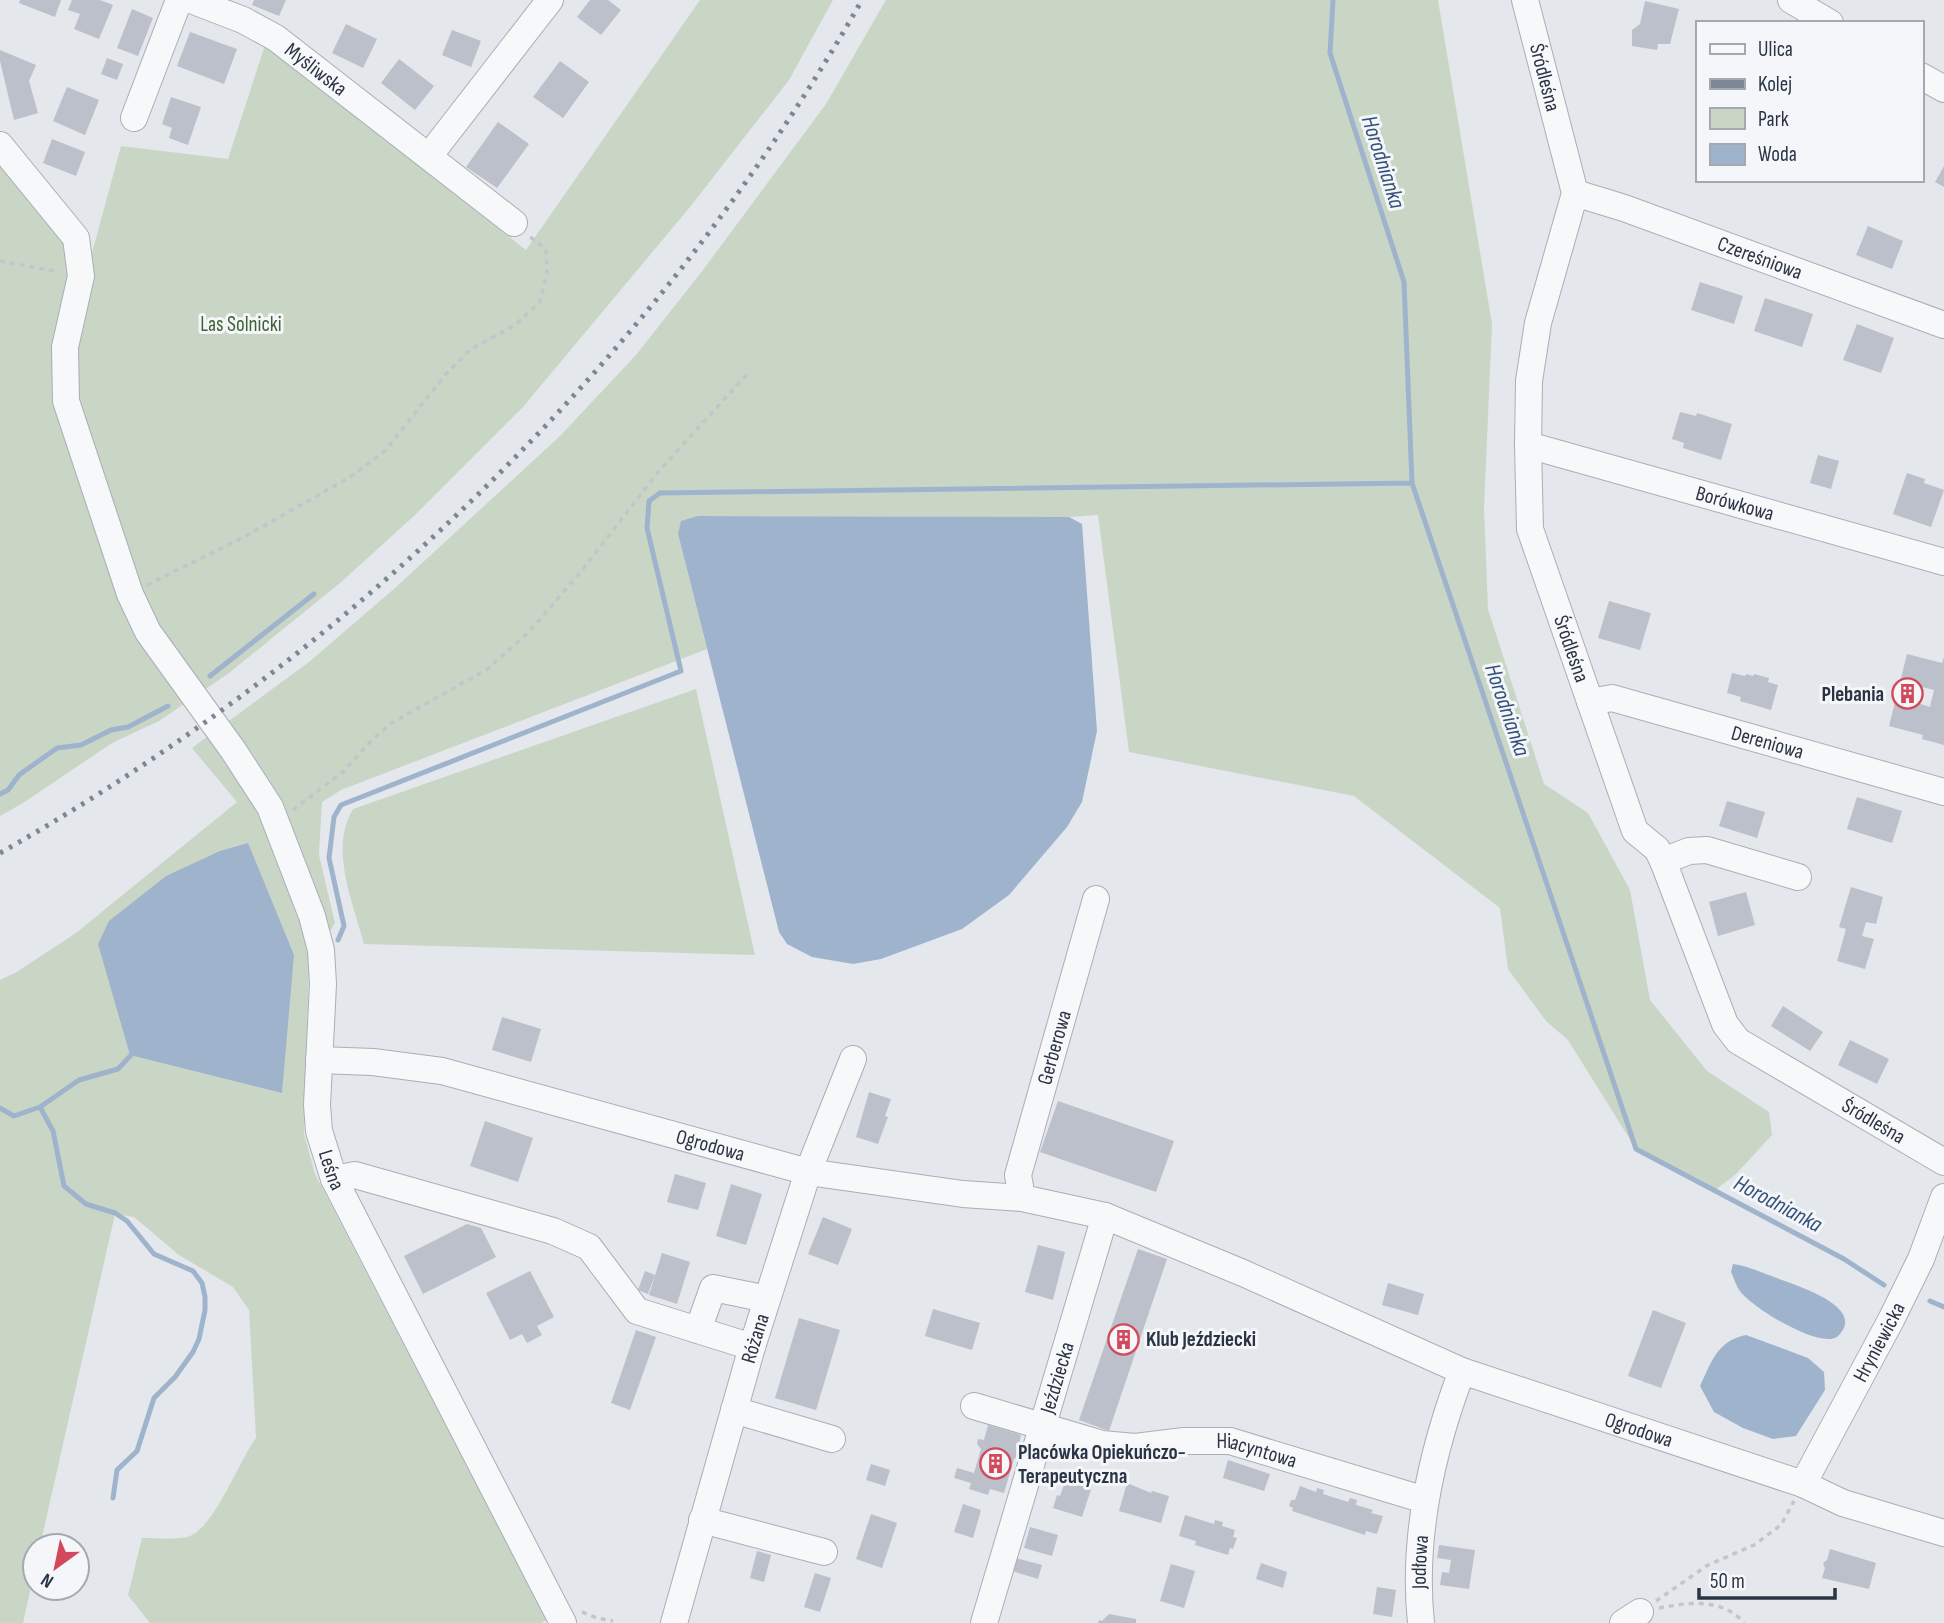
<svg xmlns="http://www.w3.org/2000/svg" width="1944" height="1623" viewBox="0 0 1944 1623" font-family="'Sofia Sans Condensed',sans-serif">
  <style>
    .green { fill: #c9d6c5 }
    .water { fill: #9fb4cc }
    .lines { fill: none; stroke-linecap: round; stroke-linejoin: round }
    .stream { stroke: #9fb4cc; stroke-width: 5 }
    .building { fill: #bbc0ca; fill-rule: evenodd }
    .minor-casing { stroke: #a9aeb7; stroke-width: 28 }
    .path { stroke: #c2c5cb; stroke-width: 3.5; stroke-dasharray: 5 5; stroke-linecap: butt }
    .minor { stroke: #f7f8fa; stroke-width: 26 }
    .rail { stroke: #7d8696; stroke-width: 5; stroke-dasharray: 3.5 7; stroke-linecap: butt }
    .labels { text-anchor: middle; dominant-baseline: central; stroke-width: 6; stroke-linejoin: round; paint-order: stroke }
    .street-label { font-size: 21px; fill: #2b3445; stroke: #f4f6f9 }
    .park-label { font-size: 21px; fill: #3f6138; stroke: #f4f6f9 }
    .poi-label { font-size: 21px; font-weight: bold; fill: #2b3445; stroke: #f4f6f9; text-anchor: start }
    .water-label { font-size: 23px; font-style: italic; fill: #34527a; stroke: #f4f6f9 }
  </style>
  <rect width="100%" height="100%" fill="#e4e7ec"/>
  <path class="green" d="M700 0H833L789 80 690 207 523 407 415 515 340 583 229 673 159 721 112 743 23 803 0 816V166L88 268 121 146 228 159 265 45 526 250Z
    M886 0H1438L1492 324 1484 508 1488 609 1544 784 1588 813 1630 890 1650 1000 1707 1071 1769 1112 1772 1135 1736 1174 1714 1191 1636 1149 1568 1040 1546 1021 1508 969 1500 908 1354 796 1129 752 1098 515 1069 517 698 516 678 534 707 649 341 790 322 802 319 855 335 923 309 964 304 1134 315 1174 547 1620 541 1623H150L128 1595 142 1538C156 1538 173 1540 187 1537 214 1530 238 1462 256 1438L249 1310 233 1287 179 1255 134 1217 115 1214 40 1546H35V1569L23 1623H0V980L15 973 76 933 237 802 192 748 309 662 395 588 560 436 636 355 703 270 826 104Z
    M696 689 755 955 364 944C353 902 329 849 353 809Z"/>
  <path class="water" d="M698 516 1069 517 1082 524 1097 731 1082 802 1067 827 1009 895 962 929 881 959 853 964 812 957 787 944 779 932 678 534 681 521Z
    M248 843 294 955 282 1093 130 1055 98 944 109 921 166 876 220 851Z
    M1733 1264C1748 1266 1760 1272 1774 1277 1791 1284 1869 1306 1838 1336 1822 1351 1751 1307 1740 1291 1736 1286 1734 1278 1731 1272Z
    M1746 1335 1808 1358 1824 1372 1825 1390 1796 1436 1773 1439 1743 1428 1714 1412 1700 1386C1712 1361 1717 1341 1746 1335Z"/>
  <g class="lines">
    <path class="stream" d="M1333 0 1330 53 1404 282 1412 483 1636 1149 1844 1259 1884 1285
      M210 676 314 594
      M0 794 8 790 19 775 57 748 81 745 111 730 128 727 168 706
      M338 940 344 926 329 858 334 817 341 805 681 671 647 528 649 501 660 493 1412 483
      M40 1107 53 1131 64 1186 86 1204 115 1213 127 1221 154 1254 193 1271 202 1283 205 1297V1310L199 1339 193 1352 175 1377 154 1398 137 1451 117 1470 113 1498
      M0 1108 14 1116 40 1107 79 1080 118 1069 133 1053
      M1930 1301 1944 1307"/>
  </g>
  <path class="building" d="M20 0H61L55 17 19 3Z
    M72 0H100L113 5 99 39 74 29 80 14 68 10Z
    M254 0H286L279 16 252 5Z
    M590 0H608L621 10 601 35 577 17Z
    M1645 1 1679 9 1670 44H1658L1657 50 1632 46V30L1640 24Z
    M132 9 153 18 138 56 117 48Z
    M346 24 377 39 363 68 332 53Z
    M452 30 481 41 471 67 442 55Z
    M190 32 237 49 224 84 177 66Z
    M0 50 36 65 29 81 38 113 14 120 0 61Z
    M107 58 123 64 117 80 101 74Z
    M399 59 434 86 415 110 381 83Z
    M560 61 589 82 563 118 533 97Z
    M67 87 99 100 85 135 53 121Z
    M171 97 201 107 188 145 169 138 172 128 162 124Z
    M498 122 529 144 497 188 466 167Z
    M52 139 85 152 76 176 43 163Z
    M1944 166V187L1935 182Z
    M1868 226 1903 241 1892 269 1856 255Z
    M1700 282 1743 296 1734 324 1691 310Z
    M1765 298 1813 314 1802 347 1754 331Z
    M1857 324 1894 338 1881 373 1843 360Z
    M1680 412 1696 416 1697 413 1732 424 1721 460 1683 448 1684 443 1672 439Z
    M1818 455 1839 461 1831 489 1810 483Z
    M1907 473 1925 479 1924 483 1944 490 1931 527 1893 514Z
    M1609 601 1651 613 1640 650 1598 638Z
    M1907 654 1942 663 1944 657V745L1922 739 1923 735 1889 726ZM1918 686 1934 690 1930 707 1914 702Z
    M1732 673 1745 676 1746 674 1753 676 1754 674 1769 678 1768 682 1778 685 1771 710 1740 701 1741 697 1727 693Z
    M1857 797 1902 811 1892 843 1847 829Z
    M1727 801 1765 812 1757 838 1719 826Z
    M1851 887 1883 897 1876 924 1866 922 1862 936 1874 939 1865 969 1837 961 1846 929 1839 927Z
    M1746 892 1755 925 1718 936 1709 902Z
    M1783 1006 1823 1032 1810 1051 1771 1026Z
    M502 1017 541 1029 531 1062 492 1050Z
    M1850 1040 1889 1059 1877 1084 1838 1065Z
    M869 1092 891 1099 885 1116 888 1117 878 1144 856 1137Z
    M1058 1101 1174 1141 1156 1192 1040 1152Z
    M485 1121 533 1138 518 1182 470 1166Z
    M675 1174 706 1183 698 1210 667 1202Z
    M731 1184 762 1194 746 1245 716 1236Z
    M823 1217 852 1229 838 1265 808 1254Z
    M467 1224 481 1228 496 1257 423 1294 404 1256Z
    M1038 1245 1065 1252 1053 1300 1025 1292Z
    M1138 1249 1167 1259 1109 1431 1079 1420Z
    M662 1253 690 1262 677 1304 649 1295Z
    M530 1271 554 1317 537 1326 542 1335 527 1343 522 1334 510 1340 486 1293Z
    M645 1271 655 1275 648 1294 638 1290Z
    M1388 1283 1424 1294 1418 1315 1382 1305Z
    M933 1309 980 1323 972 1350 925 1336Z
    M1653 1310 1686 1323 1661 1388 1628 1376Z
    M799 1318 840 1330 816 1410 775 1398Z
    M636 1330 656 1337 630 1410 611 1403Z
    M988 1425 1021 1435 1019 1444 1023 1448 1017 1451 1018 1456 1014 1459 1004 1493 990 1489 988 1495 969 1489 971 1483 954 1478 957 1468 974 1473 981 1449 977 1444 978 1439 984 1440Z
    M1228 1460 1270 1474 1264 1491 1223 1478Z
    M871 1464 890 1470 885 1486 866 1480Z
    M1065 1471 1094 1480 1082 1517 1053 1508 1057 1495 1060 1496 1064 1485 1061 1484Z
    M1127 1483 1151 1493 1152 1491 1169 1496 1161 1523 1119 1511Z
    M1300 1486 1316 1492 1317 1488 1324 1490 1323 1494 1348 1502 1350 1498 1357 1500 1356 1505 1373 1510 1371 1513 1383 1516 1377 1534 1366 1531 1365 1535 1292 1511 1293 1508 1289 1506 1291 1500H1295Z
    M963 1504 981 1510 973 1538 954 1532Z
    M871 1514 897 1523 882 1568 856 1559Z
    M1185 1515 1214 1524 1215 1520 1223 1522 1222 1526 1235 1530 1233 1537 1237 1538 1233 1549 1230 1548 1228 1555 1195 1545 1196 1541 1179 1536Z
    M1030 1527 1058 1535 1052 1556 1024 1548Z
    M1439 1545 1475 1550 1469 1589 1440 1585 1442 1572 1449 1573 1451 1560 1437 1558Z
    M1830 1549 1876 1563 1869 1589 1822 1578 1825 1568 1823 1563 1827 1560Z
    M757 1551 771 1555 764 1582 750 1578Z
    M1016 1558 1042 1565 1038 1579 1012 1571Z
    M1261 1563 1287 1572 1283 1588 1256 1579Z
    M1171 1564 1195 1571 1184 1608 1160 1601Z
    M815 1573 831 1578 820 1612 804 1607Z
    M1377 1587 1396 1590 1392 1617 1373 1614Z
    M1109 1614 1136 1619V1623H1098L1099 1620 1102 1621Z"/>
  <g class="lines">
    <defs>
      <g id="minor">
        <path id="s1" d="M191 0 243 20 276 38 514 223"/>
        <path id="s2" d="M1525 0 1575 193 1538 323 1529 381 1528 445 1530 529 1635 831 1657 849 1663 861 1725 1024 1738 1041 1944 1162"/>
        <path d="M1791 0 1830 23"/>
        <path d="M1921 76 1944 89"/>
        <path d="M134 118 179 0"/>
        <path id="s3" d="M0 145 76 238 81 276 65 347 66 401 130 594 148 632 233 750 270 807 312 916 321 950 323 984 317 1105 319 1131 334 1179 563 1623"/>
        <path d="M429 156 550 0"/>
        <path id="s4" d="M1575 193 1624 208 1944 325"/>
        <path id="s5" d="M1528 445 1944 562"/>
        <path id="s6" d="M1590 702 1612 698 1944 792"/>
        <path d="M1663 861 1689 851 1707 850 1798 877"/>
        <path id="s7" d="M319 1060 373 1062 442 1071 808 1172 963 1194 1022 1198 1105 1216 1243 1273 1462 1371"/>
        <path d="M334 1179 355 1175 553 1231 589 1247 637 1311 752 1347"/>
        <path id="s8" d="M1022 1198 1018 1175 1096 899"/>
        <path d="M698 1330 713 1288 767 1299"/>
        <path id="s9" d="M974 1406 1102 1444 1135 1447 1184 1441H1230L1425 1500"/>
        <path d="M734 1410 832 1439"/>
        <path id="s10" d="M1803 1484 1892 1318 1921 1259 1944 1197"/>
        <path d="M702 1520 824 1552"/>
        <path id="s11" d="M674 1623 752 1347 808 1172 853 1059"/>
        <path id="s12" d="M984 1623 1105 1216"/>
        <path id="s13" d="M1421 1623C1412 1538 1432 1450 1462 1371L1803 1484 1843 1503 1944 1533"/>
        <path d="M1623 1623 1640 1612"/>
      </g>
    </defs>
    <use href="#minor" class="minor-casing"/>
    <path class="path" d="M0 261 60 272
      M147 585 246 536 350 477 385 451 445 375 471 349 514 326 540 302 547 273 546 249 529 236
      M293 810 344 771 371 741 390 724 486 670 528 633 579 574 659 471 749 372
      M1656 1601 1708 1565 1754 1545 1781 1525 1794 1501
      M1659 1608C1689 1602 1723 1598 1744 1623
      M582 1612 597 1618 613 1621"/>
    <use href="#minor" class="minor"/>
    <path class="rail" d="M0 853C355 652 659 356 862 0"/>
  </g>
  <defs>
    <symbol id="building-ring" viewBox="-11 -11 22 22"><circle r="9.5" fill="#f4f6f9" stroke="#d1495b" stroke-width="1.5"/><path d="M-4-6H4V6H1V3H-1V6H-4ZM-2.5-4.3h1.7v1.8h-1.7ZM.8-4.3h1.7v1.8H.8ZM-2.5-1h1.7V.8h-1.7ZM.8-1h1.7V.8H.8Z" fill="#d1495b"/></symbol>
  </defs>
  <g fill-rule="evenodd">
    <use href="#building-ring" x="1890" y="676" width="35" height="35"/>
    <use href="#building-ring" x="1106" y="1322" width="35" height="35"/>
    <use href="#building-ring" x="978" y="1446" width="35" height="35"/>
  </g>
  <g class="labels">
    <g class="street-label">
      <text stroke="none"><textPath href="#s1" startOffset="144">Myśliwska</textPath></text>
      <text stroke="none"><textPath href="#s2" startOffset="80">Śródleśna</textPath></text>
      <text stroke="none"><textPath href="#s4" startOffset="196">Czereśniowa</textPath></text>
      <text stroke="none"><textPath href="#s5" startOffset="215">Borówkowa</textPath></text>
      <text stroke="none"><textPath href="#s2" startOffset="668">Śródleśna</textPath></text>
      <text stroke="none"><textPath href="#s6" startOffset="184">Dereniowa</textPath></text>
      <text stroke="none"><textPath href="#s8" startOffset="156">Gerberowa</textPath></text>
      <text stroke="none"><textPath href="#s2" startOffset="1256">Śródleśna</textPath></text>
      <text stroke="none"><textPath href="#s7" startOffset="402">Ogrodowa</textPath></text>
      <text stroke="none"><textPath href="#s3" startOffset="1118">Leśna</textPath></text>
      <text stroke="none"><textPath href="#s11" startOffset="296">Różana</textPath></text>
      <text stroke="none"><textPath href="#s10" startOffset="161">Hryniewicka</textPath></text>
      <text stroke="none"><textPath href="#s12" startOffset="256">Jeździecka</textPath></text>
      <text stroke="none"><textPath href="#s13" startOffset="444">Ogrodowa</textPath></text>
      <text stroke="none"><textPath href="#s9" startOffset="290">Hiacyntowa</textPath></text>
      <text stroke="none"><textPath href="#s13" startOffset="61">Jodłowa</textPath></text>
    </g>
    <g class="park-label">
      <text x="241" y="324">Las Solnicki</text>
    </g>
    <g class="poi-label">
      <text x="1884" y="694" text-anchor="end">Plebania</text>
      <text x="1146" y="1339">Klub Jeździecki</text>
      <text x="1018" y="1452">Placówka Opiekuńczo-<tspan x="1018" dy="24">Terapeutyczna</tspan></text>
    </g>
    <g class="water-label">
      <text transform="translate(1383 162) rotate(72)">Horodnianka</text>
      <text transform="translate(1507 710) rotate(71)">Horodnianka</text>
      <text transform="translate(1778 1204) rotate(28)">Horodnianka</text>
    </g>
  </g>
  <rect x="1696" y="21" width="228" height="161" fill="#f4f6f9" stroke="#a4a8b1" stroke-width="2"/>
  <rect x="1710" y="44" width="35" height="10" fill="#f7f8fa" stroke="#a4a8b1" stroke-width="2"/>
  <text x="1758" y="56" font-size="21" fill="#2b3445">Ulica</text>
  <rect x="1710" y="79" width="35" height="10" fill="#7d8696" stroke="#a4a8b1" stroke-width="2"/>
  <text x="1758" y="91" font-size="21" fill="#2b3445">Kolej</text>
  <rect x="1710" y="108" width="35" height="21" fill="#c9d6c5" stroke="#a4a8b1" stroke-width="2"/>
  <text x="1758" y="126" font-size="21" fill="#2b3445">Park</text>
  <rect x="1710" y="144" width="35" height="21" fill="#9fb4cc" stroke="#a4a8b1" stroke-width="2"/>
  <text x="1758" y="161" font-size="21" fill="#2b3445">Woda</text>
  <g transform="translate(56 1567) rotate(213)"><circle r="33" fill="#f4f6f9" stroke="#a4a8b1" stroke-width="2"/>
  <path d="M0-5L12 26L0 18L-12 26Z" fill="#d1495b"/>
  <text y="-10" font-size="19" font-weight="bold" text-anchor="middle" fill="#2b3445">N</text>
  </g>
  <path d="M1699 1588v10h136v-10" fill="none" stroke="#2b3445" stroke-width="3.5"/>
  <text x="1710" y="1588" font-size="21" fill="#2b3445" stroke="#f4f6f9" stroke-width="5" paint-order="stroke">50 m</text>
</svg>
